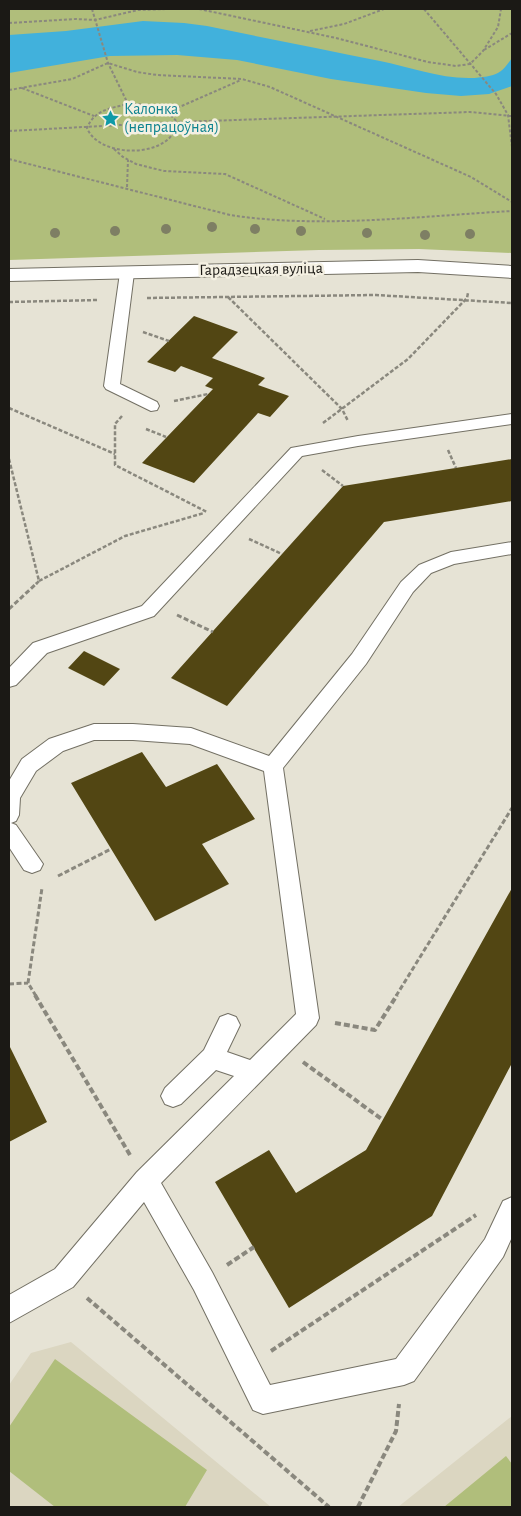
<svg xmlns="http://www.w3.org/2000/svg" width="521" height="1516" viewBox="0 0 521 1516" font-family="'Alegreya Sans',sans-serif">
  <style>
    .built { fill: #dbd6c1 }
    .green { fill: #b0be7b }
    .water { fill: #41b1dc }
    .building { fill: #524613 }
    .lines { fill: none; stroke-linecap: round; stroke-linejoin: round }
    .service-casing { stroke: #737064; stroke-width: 2 }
    .tertiary-casing { stroke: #737064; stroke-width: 2 }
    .path-far3 { stroke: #8a887e; stroke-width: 2; stroke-dasharray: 3 2; stroke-linecap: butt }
    .path-far2 { stroke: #8a887e; stroke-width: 2.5; stroke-dasharray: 4 2; stroke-linecap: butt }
    .path-far1 { stroke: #8a887e; stroke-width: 3; stroke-dasharray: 5 2.5; stroke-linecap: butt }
    .path { stroke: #8a887e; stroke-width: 4; stroke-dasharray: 6 3; stroke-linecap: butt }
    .service { fill: #fff; fill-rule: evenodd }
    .tertiary { fill: #fff; fill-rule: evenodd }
    .tree { fill: #7e7f64 }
    .labels { text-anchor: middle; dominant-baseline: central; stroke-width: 5; stroke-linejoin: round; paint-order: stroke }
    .far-culture-label { font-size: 16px; fill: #0d838f; stroke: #f4f0e2; text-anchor: start }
    .far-street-label { font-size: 16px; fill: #1b1915; stroke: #f4f0e2 }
  </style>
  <rect width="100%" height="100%" fill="#e6e3d5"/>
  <path class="built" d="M71 1342 271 1507H9V1385L31 1353Z
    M512 1416V1507H398Z"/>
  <path class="green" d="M9 9H512V253L419 249 319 250 9 260Z
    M55 1359 207 1470 185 1507H55L9 1471V1427Z
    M506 1456 512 1464V1507H444Z"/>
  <path class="water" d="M143 21 184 23 207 26C264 38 322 49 380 61 415 68 456 85 493 75 502 73 507 65 512 58V86L489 94 461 96 426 93 331 79 237 60 177 55 110 56 9 73V35L66 31Z"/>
  <path class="building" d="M194 316 238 332 212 358 265 378 258 385 289 396 270 417 258 413 194 483 142 463 213 389 205 386 213 378 181 366 175 372 147 362Z
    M512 459V501L384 522 227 706 171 678 343 486Z
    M84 651 120 669 104 686 68 668Z
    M142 752 166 787 217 764 255 819 202 844 229 884 155 921 71 783Z
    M512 888V1063L432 1216 289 1308 215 1182 269 1150 296 1193 366 1150Z
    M9 1045 47 1122 9 1142Z"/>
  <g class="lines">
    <defs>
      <path id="service" d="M127 269 132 270 134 273 120 384 157 402 159 406 157 410 151 411 106 389 104 386 120 273 122 270Z
        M512 414V424L358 446 302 456 154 616 47 653 16 685 9 687V668L33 643 142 606 291 448 358 436Z
        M512 542V554L454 564 431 573 413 592 366 664 283 768 319 1018 316 1025 161 1183 212 1272 270 1385 396 1359 485 1239 503 1201 512 1197V1237L503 1257 414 1381 404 1385 263 1414 253 1410 194 1290 144 1202 73 1287 9 1323V1295L55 1269 137 1172 234 1076 216 1070 181 1104 173 1107 165 1104 161 1096 165 1088 204 1050 220 1017 228 1014 236 1017 240 1025 227 1052 250 1060 296 1014 264 771 190 744 133 740H94L63 751 36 771 20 798 19 815 16 821 11 823 16 825 43 864 40 870 32 873 24 870 9 847V781L22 759 49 739 94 724H133L191 728 269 756 352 654 401 582 419 565 451 552Z"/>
      <path id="tertiary" d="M418 260 512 266V278L418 272 9 281V269Z"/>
    </defs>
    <use href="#service" class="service-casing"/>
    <use href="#tertiary" class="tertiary-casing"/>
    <path class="path-far3" d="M92 9 108 63 128 104
      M199 9 336 38 428 62 456 66 470 64 483 51 498 27 501 9
      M424 9 496 94 508 115 512 147
      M9 23 76 19 95 20 138 10 168 9
      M310 31 344 24 384 9
      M484 50 512 33
      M22 88 94 116
      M9 90 72 79 108 63 137 72 157 75 242 79 270 87 471 177 512 202
      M128 104C147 104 165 106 177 122 174 158 100 160 87 128 94 110 111 108 128 104Z
      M168 112 241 80
      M9 131 177 122 470 112 512 116
      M114 149 123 157 136 164 164 171 225 174 325 219
      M9 159 230 215C320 229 421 216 512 211
      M127 187 128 160"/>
    <path class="path-far2" d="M228 297 342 409 348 421
      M147 298 376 295 512 303
      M9 302 98 300
      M143 332 169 341
      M174 401 208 394
      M9 408 115 454
      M122 416 115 424V465L207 512
      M323 423 408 359 467 298 468 293
      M146 429 166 437
      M448 450 456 468
      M9 459 39 581 35 585
      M322 470 343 486
      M249 539 282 554
      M39 581 125 536 204 513"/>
    <path class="path-far1" d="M9 609 37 583
      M177 615 213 632
      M58 876 111 849
      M9 984 28 983
      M36 996 28 983 42 888
      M396 996 512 808"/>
    <path class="path" d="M35 995 130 1155
      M335 1023 375 1030 397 995
      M303 1062 383 1120
      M227 1265 254 1247
      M87 1298 329 1507
      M271 1351 476 1215
      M358 1507 396 1431 399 1404"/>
    <use href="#service" class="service"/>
    <use href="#tertiary" class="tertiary"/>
  </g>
  <g class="tree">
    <circle cx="212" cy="227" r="5"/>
    <circle cx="166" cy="229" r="5"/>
    <circle cx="255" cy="229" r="5"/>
    <circle cx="115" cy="231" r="5"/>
    <circle cx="301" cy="231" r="5"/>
    <circle cx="55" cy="233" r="5"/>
    <circle cx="367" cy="233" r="5"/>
    <circle cx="470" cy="234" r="5"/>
    <circle cx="425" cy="235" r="5"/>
  </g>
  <defs>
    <symbol id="sight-bare" viewBox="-9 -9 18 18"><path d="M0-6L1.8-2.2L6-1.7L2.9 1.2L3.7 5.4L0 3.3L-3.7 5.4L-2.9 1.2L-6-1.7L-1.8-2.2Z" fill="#0f9aa8" stroke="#f4f0e2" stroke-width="2.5" paint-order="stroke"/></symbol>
  </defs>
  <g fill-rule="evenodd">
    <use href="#sight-bare" x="98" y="106" width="25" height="25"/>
  </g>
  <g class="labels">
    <g class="far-culture-label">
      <text x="124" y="109">Калонка<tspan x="124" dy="18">(непрацоўная)</tspan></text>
    </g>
    <g class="far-street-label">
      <text transform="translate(261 269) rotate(-1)">Гарадзецкая вуліца</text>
    </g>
  </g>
  <rect width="521" height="1516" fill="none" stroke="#1b1915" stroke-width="20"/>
</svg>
